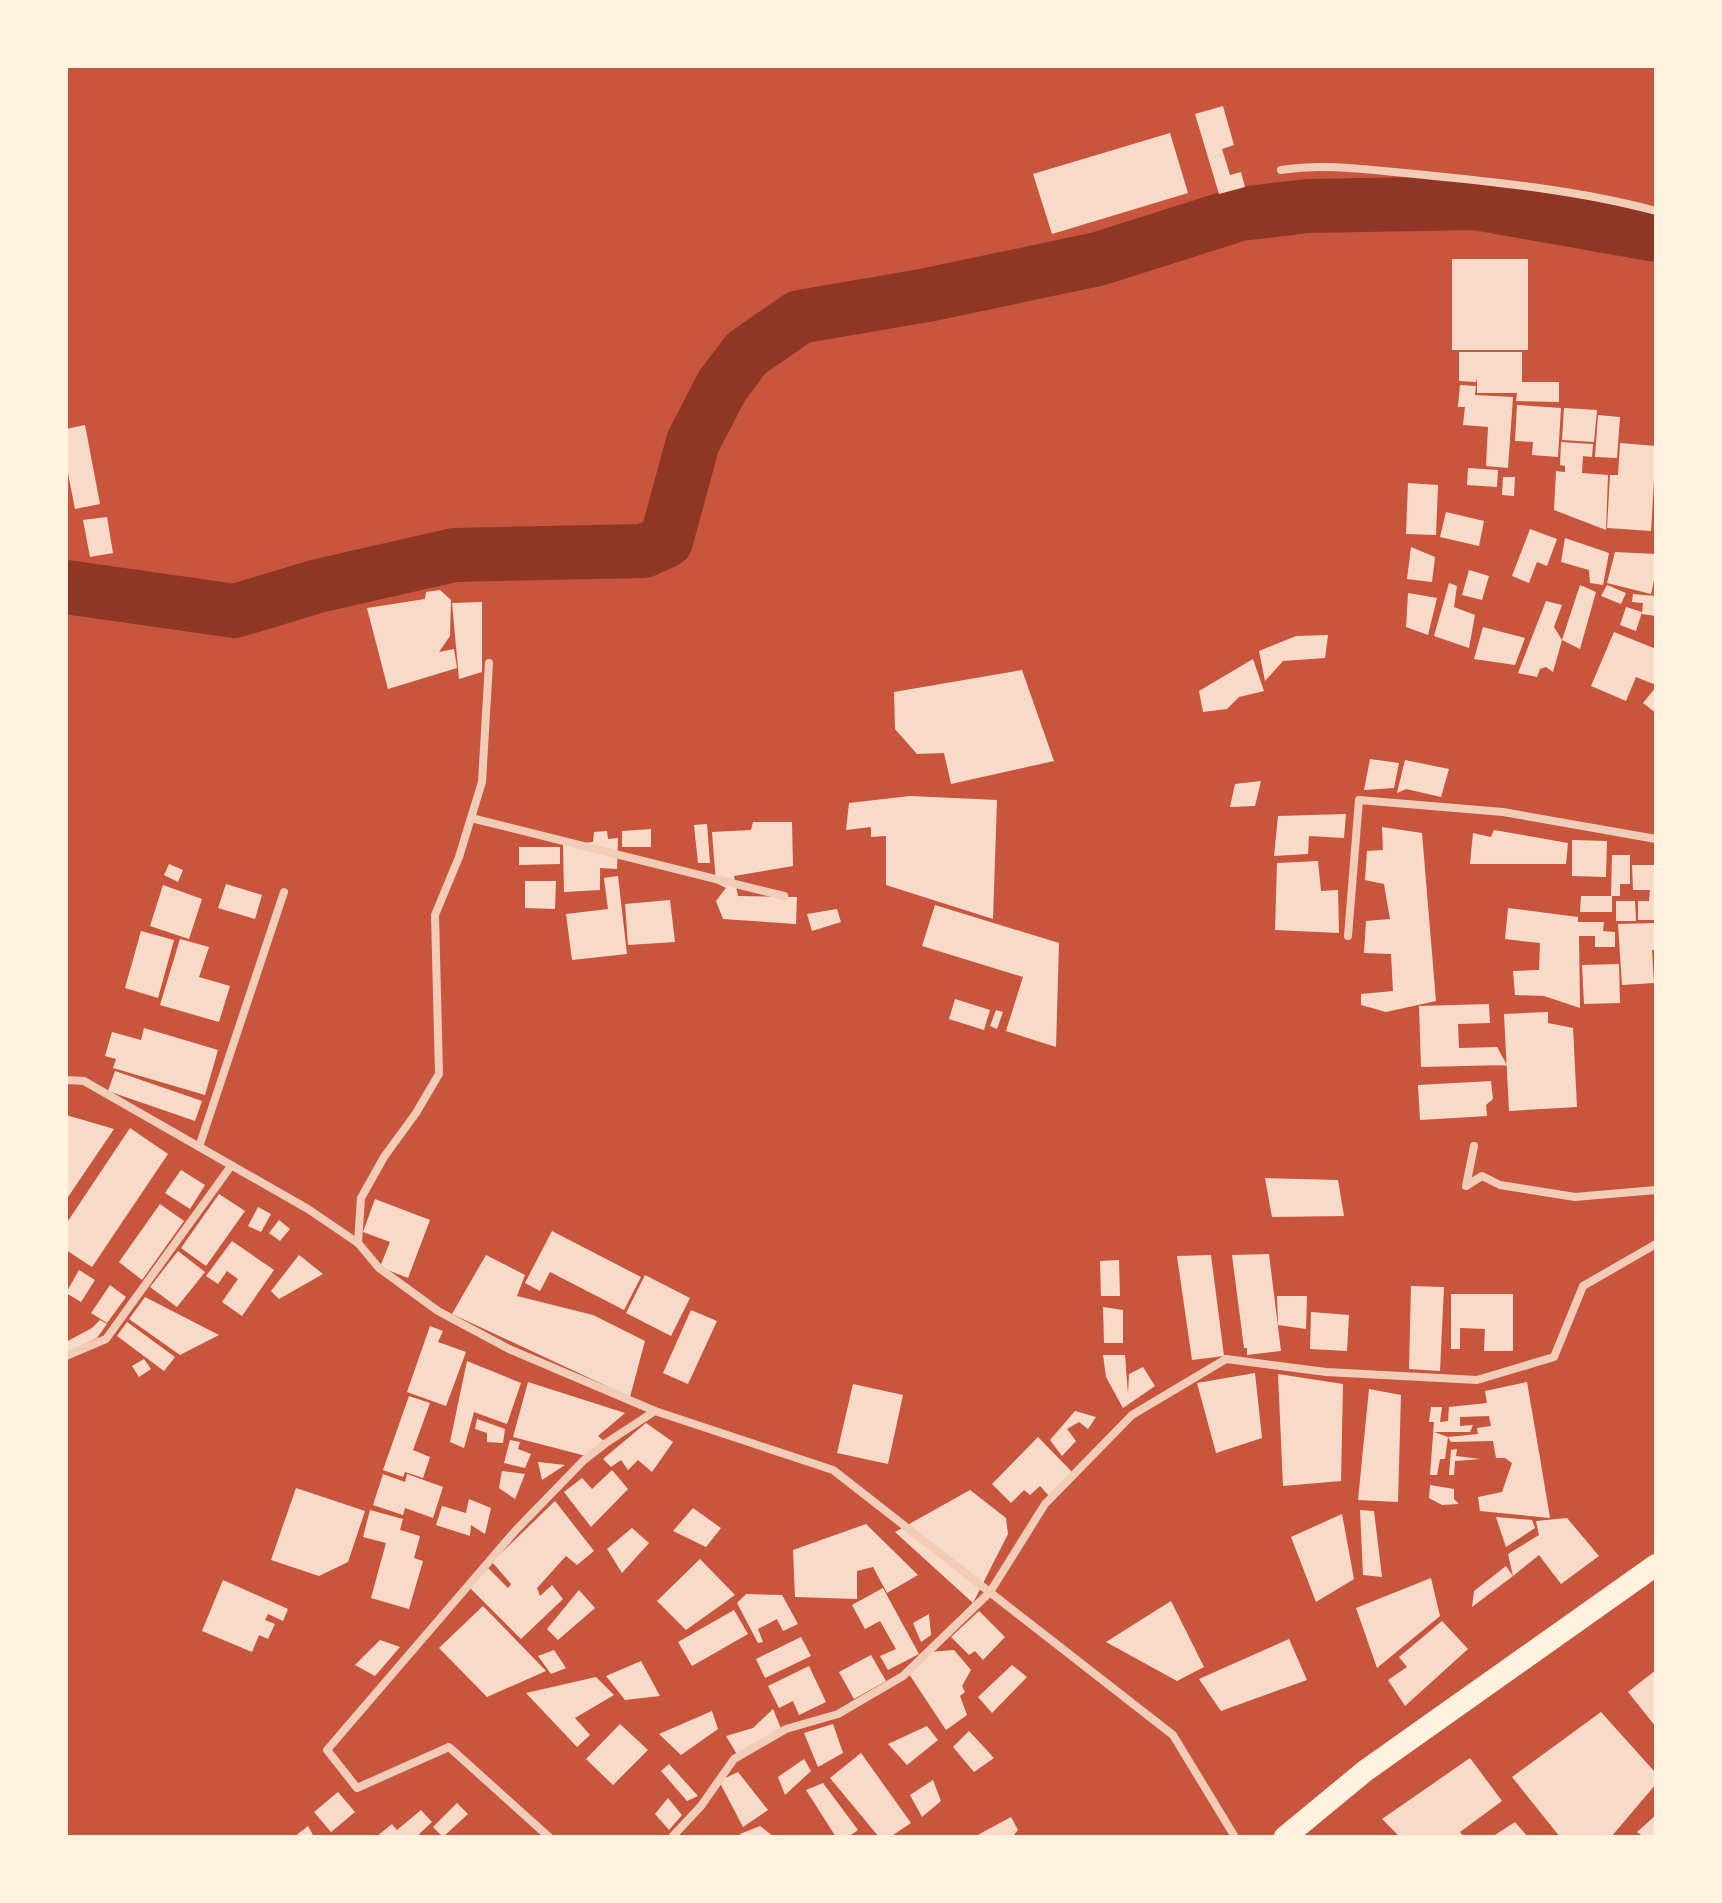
<svg xmlns="http://www.w3.org/2000/svg" width="1722" height="1903" viewBox="0 0 1722 1903" font-family="Arial,sans-serif">
  <style>
    .lines { fill: none; stroke-linecap: round; stroke-linejoin: round }
    .river { stroke: #8f3625; stroke-width: 54 }
    .building { fill: #f7dbc8; fill-rule: evenodd }
    .minor { stroke: #f1ccb7; stroke-width: 8 }
    .trunk { stroke: #fff3e0; stroke-width: 22 }
  </style>
  <rect width="100%" height="100%" fill="#c8553d"/>
  <g class="lines">
    <path class="river" d="M66 587 235 611 318 586 454 555 644 551 666 541 693 442 722 386 746 354 799 317 927 295 1098 259 1240 214 1308 206 1475 203 1656 235"/>
  </g>
  <path class="building" d="M1223 106 1234 145 1222 149 1230 175 1241 172 1245 187 1219 194 1195 114Z
    M1170 133 1188 193 1052 234 1033 174Z
    M1452 259H1528V350H1452Z
    M1459 352H1522V382H1559V402L1516 401 1517 393H1477V378L1476 382 1459 381Z
    M1460 385 1476 386 1475 395 1513 397 1508 468 1486 466 1488 427 1463 425 1465 407H1458Z
    M1517 405 1561 408 1558 457 1532 455 1533 442 1515 441Z
    M1564 408 1597 410 1594 442 1562 440Z
    M1598 415 1620 417 1617 458 1595 457Z
    M85 425 100 504 75 509 66 463V429Z
    M1561 442 1593 444 1592 457 1583 456 1582 473 1608 475 1606 530 1554 510 1556 471 1565 472V466L1560 465Z
    M1620 443 1656 446 1651 531 1607 528 1610 475H1618Z
    M1468 468 1498 470 1497 487 1467 485Z
    M1503 477H1515L1514 496 1502 495Z
    M1408 483 1438 485 1436 535 1406 534Z
    M1446 512 1484 521 1479 546 1440 537Z
    M107 517 113 553 90 557 83 520Z
    M1530 529 1557 539 1547 566 1537 562 1529 583 1512 576Z
    M1565 538 1609 553 1603 585 1590 583 1589 570 1561 562Z
    M1411 547 1435 557 1432 582 1407 579Z
    M1615 552 1656 554V571L1651 594 1607 583Z
    M1469 570 1489 576 1482 600 1462 595Z
    M1449 583 1457 586 1454 607 1475 615 1469 648 1434 636Z
    M1580 585 1596 592 1580 649 1562 640 1553 672 1546 667 1540 669 1537 677 1518 673 1546 601 1562 605 1554 627 1562 640Z
    M1607 585 1626 593 1621 604 1601 596Z
    M440 590 451 600 450 636 439 652 454 649 457 668 388 689 367 608 425 599 426 592Z
    M1408 593 1437 598 1428 635 1406 627Z
    M1633 594 1656 596V616L1642 614 1643 603 1632 602Z
    M482 602V672L459 679 452 603Z
    M1626 607 1642 612 1636 631 1620 625Z
    M1483 627 1525 638 1515 665 1474 659Z
    M1614 632 1656 649V685L1636 677 1626 701 1591 686Z
    M1328 635 1325 658 1283 661 1265 681 1259 651 1296 636Z
    M1253 659 1264 691 1239 697 1227 709 1203 712 1199 691Z
    M1022 670 1054 761 951 784 944 753 917 754 895 729 894 692Z
    M1656 687V713L1643 703Z
    M1370 759 1399 763 1394 788 1364 790Z
    M1405 760 1449 769 1441 797 1406 789 1397 793Z
    M1261 781 1255 806 1230 807 1235 784Z
    M910 796 997 800 993 919 886 885V836L871 837V827L846 830 849 803Z
    M1346 814 1344 838 1309 836 1308 854 1274 856 1278 816Z
    M753 822H792L793 866 734 876 738 896 797 897 796 924 723 919 716 901 726 888 716 883 712 832 751 830Z
    M707 824 710 863H698L694 825Z
    M1382 827 1422 833 1436 1001 1386 1012 1361 1005V994L1393 991 1391 954 1364 953 1366 921 1390 919 1384 884 1365 880 1367 851 1383 850Z
    M651 829V847H622V831Z
    M1494 830 1568 843 1566 864H1470L1473 833 1491 837Z
    M607 831 608 839 618 838 617 869 600 868V890L564 892 563 845 593 842 594 832Z
    M1572 840 1607 841 1606 877 1572 876Z
    M519 847H560V864L519 865Z
    M1612 855H1630V884H1620V896H1611Z
    M1318 861 1321 891 1338 890 1339 933 1275 930 1277 863Z
    M169 864 183 870 178 882 164 875Z
    M1632 865H1656V920H1638V901H1649L1650 890H1633Z
    M618 876 627 954 572 960 566 914 608 909 604 878Z
    M525 881H556L555 909 525 908Z
    M226 884 262 895 255 919 218 908Z
    M163 885 202 899 189 939 150 926Z
    M1581 896H1612V912H1580Z
    M670 900 675 942 628 945 625 904Z
    M1616 901H1635L1636 921H1616Z
    M935 905 1059 943 1056 1047 1006 1031 1023 977 922 946Z
    M1508 908 1578 917V922H1604L1603 931 1615 932V947H1595V936H1579L1580 1008 1544 996 1515 995 1513 971 1539 970 1540 943 1505 939Z
    M837 909 841 922 812 931 807 914Z
    M1656 923V950H1652L1654 983 1622 985 1618 924Z
    M141 931 174 940 158 998 125 988Z
    M180 939 209 947 199 977 230 986 219 1022 160 1005Z
    M1619 964 1620 1003 1584 1004 1582 965Z
    M955 999 990 1010 984 1030 949 1019Z
    M1489 1004 1490 1023 1458 1024 1459 1048 1497 1047 1507 1065 1421 1067 1419 1006Z
    M996 1010 1003 1012 997 1029 990 1026Z
    M1548 1012V1023L1573 1028 1577 1107 1509 1111 1504 1014Z
    M144 1028 218 1050 205 1095 113 1068 116 1059 105 1056 112 1032 141 1040Z
    M115 1071 202 1101 195 1121 108 1091Z
    M1491 1081 1493 1099 1486 1105 1487 1116 1420 1120 1418 1085Z
    M66 1115 114 1129 66 1200Z
    M130 1128 168 1154 92 1267 66 1250V1224Z
    M181 1170 205 1185 190 1209 165 1193Z
    M1265 1178 1338 1180 1344 1216 1272 1217Z
    M219 1194 245 1211 206 1266 181 1248Z
    M375 1199 430 1220 408 1278 380 1267 390 1242 363 1232Z
    M160 1204 184 1221 142 1280 119 1262Z
    M258 1207 271 1214 261 1232 248 1226Z
    M279 1220 290 1229 280 1241 269 1233Z
    M552 1231 641 1277 624 1310 550 1272 540 1291 525 1283Z
    M232 1241 274 1270 242 1316 222 1302 238 1279 227 1271 218 1284 206 1276Z
    M178 1251 205 1272 177 1307 150 1287Z
    M1269 1254 1281 1351 1247 1355V1348H1244L1232 1255Z
    M299 1255 323 1274 279 1299 271 1291Z
    M486 1255 525 1275 517 1296 593 1315 645 1341 630 1397 452 1314Z
    M1211 1255 1224 1356 1192 1360 1177 1256Z
    M1119 1260 1120 1296H1101L1100 1261Z
    M79 1270 95 1280 81 1302 66 1293Z
    M645 1275 690 1298 671 1336 626 1313Z
    M110 1285 126 1297 107 1323 91 1313Z
    M1411 1286 1444 1287 1440 1371 1409 1369Z
    M1451 1294H1513V1351H1484L1485 1329 1460 1328V1349H1451Z
    M1277 1296H1307L1306 1329 1278 1325Z
    M145 1297 219 1335 180 1355 129 1319Z
    M1103 1307 1123 1310V1343H1104Z
    M691 1310 717 1321 688 1384 663 1373Z
    M1311 1312 1349 1315 1347 1351 1310 1349Z
    M100 1320 107 1324 97 1338 66 1353V1342L92 1328Z
    M127 1322 175 1357 164 1371 117 1336Z
    M430 1326 443 1331 438 1342 466 1352 446 1406 407 1392Z
    M1103 1355H1125L1128 1394 1129 1374 1143 1367 1155 1386 1123 1408 1106 1377Z
    M144 1359 151 1369 139 1377 132 1366Z
    M467 1361 521 1383 507 1424 474 1412 464 1448 450 1442Z
    M1255 1373 1262 1438 1216 1453 1197 1383Z
    M1278 1374 1343 1384 1341 1481 1283 1486Z
    M528 1382 625 1413 598 1436 604 1441 586 1456 513 1437Z
    M1527 1382 1540 1458 1550 1518 1480 1511 1478 1497 1502 1492 1512 1463 1505 1458H1496L1493 1441 1451 1442 1448 1437 1445 1459H1440L1437 1475H1430L1434 1422H1429L1431 1407H1442L1440 1422 1448 1421 1449 1407 1487 1403 1485 1391ZM1489 1416 1491 1426 1477 1428 1478 1434 1448 1437 1434 1432H1470L1473 1425 1460 1426V1417Z
    M853 1384 903 1395 888 1464 837 1453Z
    M1369 1389 1401 1395 1398 1502 1358 1500Z
    M409 1396 430 1403 413 1450 430 1457 423 1478 405 1472 403 1477 383 1470Z
    M1075 1411 1096 1417 1088 1429 1079 1422 1067 1429 1076 1441 1062 1456 1050 1440Z
    M477 1419 505 1429 503 1443 487 1442V1433L475 1429Z
    M646 1423 673 1442 652 1472 638 1460 628 1470 621 1460 611 1467 603 1459Z
    M1038 1437 1073 1473 1049 1496 1040 1486 1030 1495 1024 1490 1011 1503 992 1484Z
    M510 1440 520 1442 518 1449 531 1454 525 1468 504 1463Z
    M1457 1449 1456 1456 1480 1459 1455 1461 1454 1475H1449L1451 1450Z
    M538 1462 565 1465 542 1480Z
    M612 1470 628 1489 591 1527 564 1492 582 1478 592 1489Z
    M502 1471 525 1474 515 1499 499 1488Z
    M383 1474 405 1482 407 1474 443 1487 433 1518 405 1508 403 1515 373 1505Z
    M1430 1485 1454 1489V1499L1459 1504 1442 1505 1429 1498Z
    M296 1488 365 1511 348 1562 319 1576 271 1560Z
    M970 1490 1006 1518 1008 1534 973 1603 895 1532Z
    M469 1499 491 1508 485 1534 471 1525 470 1536 436 1525 442 1506 466 1513Z
    M555 1501 594 1551 577 1565 566 1556 537 1588 540 1596 552 1585 563 1599 521 1639 470 1588 488 1568 508 1588 511 1584 492 1562Z
    M693 1508 721 1528 706 1547 673 1531Z
    M370 1510 403 1519 400 1530 420 1536 414 1558 423 1561 409 1609 371 1598 386 1543 363 1537Z
    M1360 1510 1374 1511 1382 1577 1363 1575Z
    M1342 1514 1354 1579 1316 1602 1291 1537Z
    M1496 1517 1532 1520 1535 1528 1506 1547Z
    M1567 1518 1599 1556 1561 1584 1539 1555 1513 1576 1472 1607 1474 1591 1506 1566 1513 1576 1508 1554 1539 1535 1536 1521Z
    M866 1524 918 1575 887 1593 873 1567 857 1571V1599L795 1597 793 1550Z
    M632 1528 649 1543 622 1573 607 1549Z
    M700 1559 735 1595 686 1630 657 1601Z
    M1431 1578 1440 1616 1377 1668 1356 1608Z
    M223 1580 288 1609 283 1621 268 1614 265 1620 275 1624 268 1639 259 1635 252 1652 202 1631Z
    M883 1588 919 1654 888 1670 880 1656 896 1649 880 1621 865 1629 852 1605Z
    M579 1590 595 1608 558 1640 547 1629Z
    M746 1594 782 1595 798 1624 783 1631 777 1619 758 1629 763 1642 758 1643 737 1603Z
    M1171 1601 1204 1667 1177 1681 1106 1642Z
    M483 1606 546 1671 487 1697 439 1648Z
    M734 1610 748 1634 692 1666 678 1642Z
    M979 1611 1005 1637 983 1660 975 1651 969 1655 951 1637Z
    M929 1614 931 1635 921 1642 913 1623Z
    M1442 1621 1468 1649 1405 1706 1388 1680 1407 1667 1399 1657Z
    M801 1637 811 1656 765 1678 756 1659Z
    M1289 1639 1307 1680 1221 1711 1199 1679Z
    M380 1640 400 1647 375 1676 355 1665Z
    M554 1650 566 1668 551 1674 538 1656Z
    M954 1650 971 1670 962 1686 965 1692 960 1696 967 1715 946 1730 909 1674 930 1652Z
    M871 1655 886 1681 854 1699 839 1672Z
    M641 1661 660 1696 625 1700 606 1676Z
    M1012 1665 1027 1677 992 1713 978 1697Z
    M809 1666 826 1702 799 1715 793 1701 779 1708 768 1686Z
    M1656 1670V1727L1628 1692Z
    M596 1677 614 1695 575 1718 590 1735 577 1747 526 1693Z
    M773 1709 782 1731 738 1756 726 1736 753 1728Z
    M712 1711 718 1729 681 1755 659 1734Z
    M1601 1712 1654 1771 1656 1770V1784L1611 1837H1560L1512 1777Z
    M620 1724 648 1750 613 1785 586 1759Z
    M833 1724 843 1753 818 1767 804 1733Z
    M927 1726 938 1740 907 1765 888 1744Z
    M969 1731 994 1758 974 1772 953 1747Z
    M861 1753 911 1823 890 1837H879L830 1778Z
    M1470 1758 1502 1801 1460 1832 1464 1837H1400L1382 1819Z
    M804 1759 811 1771 785 1795 778 1777Z
    M669 1764 698 1796 687 1801 661 1771Z
    M738 1772 768 1810 743 1827 719 1781Z
    M933 1780 941 1801 922 1817 910 1795Z
    M823 1783 858 1830 848 1837H836L806 1790Z
    M338 1792 355 1812 331 1832 314 1812Z
    M668 1798 682 1815 669 1830 655 1814Z
    M457 1803 468 1814 443 1837 433 1827Z
    M421 1810 432 1822 419 1834 422 1837H376L392 1824 397 1830Z
    M1656 1815V1837H1644L1637 1832Z
    M1011 1817 1018 1830 1012 1837H974Z
    M1515 1822 1528 1837H1492Z
    M308 1826 314 1837H294Z
    M760 1826 774 1837H742L740 1834Z"/>
  <g class="lines">
    <path class="minor" d="M1281 170C1327 163 1369 170 1415 174 1495 182 1578 190 1656 211
      M471 818 784 896
      M1348 936 1359 800 1503 812 1656 839
      M66 1080 84 1081 308 1209 358 1243 379 1268 438 1311 509 1349 655 1411 833 1470 1173 1735 1235 1837
      M1474 1146 1466 1186 1482 1176 1500 1185 1575 1197 1656 1190
      M199 1147 284 892
      M358 1243 361 1198 384 1157 416 1113 439 1074 435 915 459 857 482 782 489 663
      M66 1356 106 1339 231 1166
      M549 1837 449 1747 357 1788 327 1750 516 1530 584 1460 606 1443 655 1411
      M672 1837 701 1806 734 1759 786 1729 838 1714 903 1676 990 1592 1045 1504 1132 1415 1226 1359 1326 1372 1477 1380 1554 1357 1583 1286 1656 1244"/>
    <path class="trunk" d="M1285 1837 1365 1771 1656 1565"/>
  </g>
  <rect width="1722" height="1903" fill="none" stroke="#fff3e0" stroke-width="136"/>
</svg>
